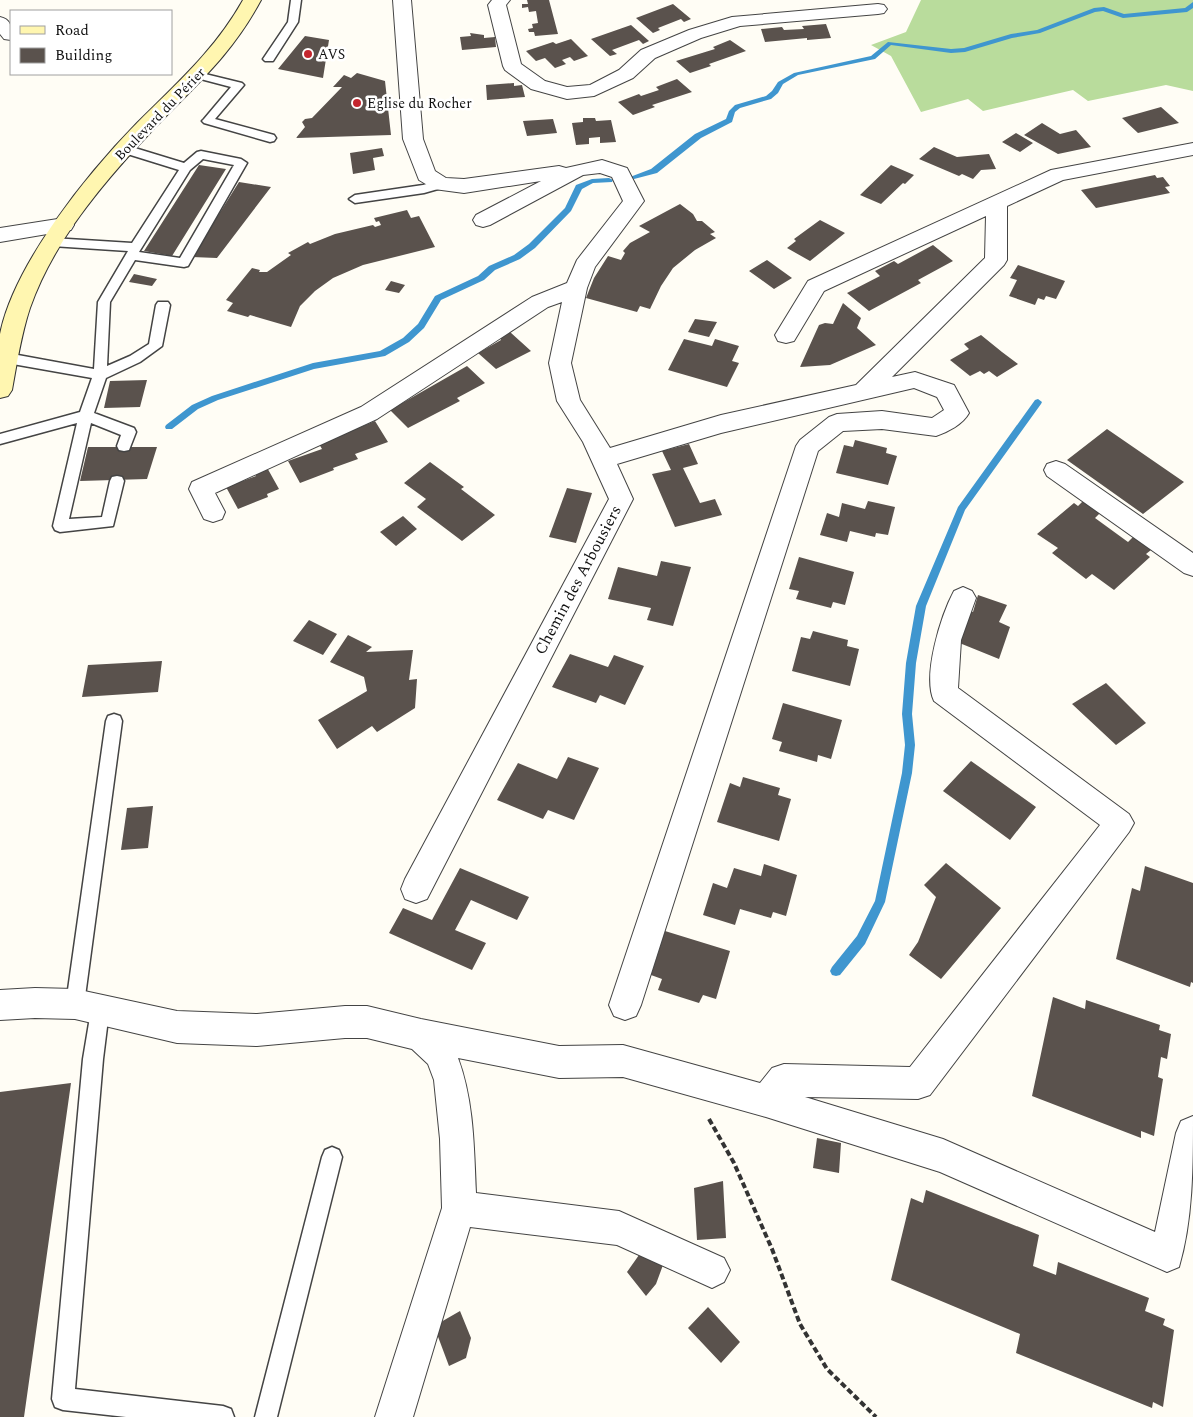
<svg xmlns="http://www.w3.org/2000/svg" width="1193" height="1417" viewBox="0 0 1193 1417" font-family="Spectral,serif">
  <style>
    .forest { fill: #b9dc9c }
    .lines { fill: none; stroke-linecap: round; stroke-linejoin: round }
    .stream { fill: #3f96cf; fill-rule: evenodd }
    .building { fill: #5a524d }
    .lane-casing { stroke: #444; stroke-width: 3 }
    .street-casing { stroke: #444; stroke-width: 2 }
    .secondary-casing { stroke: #333; stroke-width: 2 }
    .path { stroke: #333; stroke-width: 4; stroke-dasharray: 6 3; stroke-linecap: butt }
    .lane { fill: #fff; fill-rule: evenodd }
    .street { fill: #fff; fill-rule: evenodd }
    .secondary { fill: #fff6b0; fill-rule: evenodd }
    .poi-dot { fill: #c4262e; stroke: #fff; stroke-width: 2 }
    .labels { text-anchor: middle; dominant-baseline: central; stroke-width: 5; stroke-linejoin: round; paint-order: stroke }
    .far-poi-label { font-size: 14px; fill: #111; stroke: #fff; text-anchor: start }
    .far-street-label { font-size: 14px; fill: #111; stroke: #fff }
    .street-label { font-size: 16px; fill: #111; stroke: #fff }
  </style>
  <rect width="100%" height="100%" fill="#fffdf5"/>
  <path class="forest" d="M921 0H1193V91L1166 85 1088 101 1073 90 983 111 968 99 921 112 891 56 871 45 906 32Z"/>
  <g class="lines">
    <path class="stream" d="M1193 2V8L1187 12 1123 18 1103 11 1095 12 1040 33 1012 38 965 52 951 53 891 45 875 59 798 75 783 84 778 93 771 99 740 108 735 112 732 122 701 138 657 173 634 179 630 177 651 169 695 134 726 119 729 111 735 105 766 96 772 91 778 82 794 73 871 56 888 42 951 49 964 48 1011 34 1037 30 1094 8 1104 7 1124 14 1185 8Z
      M609 178 613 180 612 182 593 183 582 189 571 211 535 248 520 259 495 270 484 280 441 300 424 328 409 342 385 356 314 369 218 400 198 409 172 429H166L165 427 166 425 192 405 212 396 313 363 380 351 403 338 418 324 435 296 478 276 489 266 514 255 529 244 565 208 576 185 592 179Z
      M1038 399 1042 402 1041 404 965 510 926 606 916 663 912 714 915 745 912 773 885 902 865 944 840 975 836 976 832 975 830 971 832 967 857 936 875 901 902 773 905 745 902 714 906 663 916 606 958 507 1035 400Z"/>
  </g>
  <path class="building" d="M527 0H549L558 34 535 36 534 32H529L528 29 533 28 532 24 538 23 536 11 529 12 528 7 522 8V4H528Z
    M673 4 691 19 684 22 681 19 658 28 660 30 653 33 636 18Z
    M826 24 831 38 807 40V38L765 42 761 29 782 27 784 30 804 29 802 26Z
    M631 25 649 41 643 44 639 40 612 50 617 54 610 56 591 39Z
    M470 33 484 35V38L495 37 496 47 462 50 460 37 471 36Z
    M305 36 329 40 323 78 278 69Z
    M571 39 588 56 574 61 570 57 562 60 566 64 555 68 545 58 536 61 526 51 553 42 556 44Z
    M730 40 746 51 709 64 711 66 690 73 676 61 715 49 713 47Z
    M357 73 385 81 391 135 296 138 305 127 302 122 305 119 312 118 342 87H333L344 75 351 78Z
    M677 79 692 92 652 105 655 107 633 115 618 102 639 94 641 96 659 90 656 87Z
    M514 83V86L522 85 525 97 487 100 486 85Z
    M1161 107 1179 123 1138 133 1122 118Z
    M583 118H595L596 121 611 120 616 142 600 143V137L589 138V144L576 145 572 123 583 122Z
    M553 119 557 133 527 136 523 121Z
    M1042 123 1060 134 1076 130 1091 147 1058 154 1024 135Z
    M1016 133 1033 143 1020 152 1002 142Z
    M934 147 957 157 989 154 996 169 981 170 973 179 962 174 959 176 919 159Z
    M382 148 384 156 373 158 375 170 353 174 350 153Z
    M199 165 226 169 172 256 144 251Z
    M891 165 914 175 905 184 903 183 881 204 860 195Z
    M1155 175 1157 178 1163 177 1170 186 1165 187 1170 193 1096 208 1081 190Z
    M239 182 271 187 217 258 192 257Z
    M680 204 693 214 697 221H702L715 232 710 234 716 238 695 250 673 268 661 286 650 309 640 306 637 312 586 298 594 278 608 256 621 260 625 253 623 251 630 243 650 232 639 226Z
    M407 210 411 218 419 216 435 247 363 265 333 278 315 291 300 306 291 327 250 315 248 317 227 311 233 303 226 300 252 268 260 270 259 272H267L291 255 288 253 308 242 310 244 335 234 373 225 375 227 381 225 379 221 376 222 374 218Z
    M820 220 845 233 810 261 787 248 796 241 794 239Z
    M933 245 953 261 918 280 921 283 869 311 847 293 880 276 875 271 894 261 898 264Z
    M767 260 792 278 774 289 749 271Z
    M1018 265 1065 281 1056 299 1046 296 1044 300 1038 298 1035 305 1009 296 1017 280 1010 278Z
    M134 274 157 279 152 286 129 282Z
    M391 281 405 285 399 293 385 290Z
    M843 303 861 318 857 328 876 345 830 365 800 367 819 325 825 323 833 324Z
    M695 319 717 322 709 337 688 332Z
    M510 332 531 351 496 369 478 353 501 340 500 338Z
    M981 335 1002 352 1018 364 997 377 989 371 984 374 980 371 970 376 950 360 969 349 964 344Z
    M684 339 712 346 715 339 739 346 732 361 739 363 727 387 668 370Z
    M467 366 485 383 457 398 460 401 408 428 390 410Z
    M147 380 140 407 104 408 110 381Z
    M375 421 388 442 355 454 358 459 333 468 334 470 300 483 288 461 322 449 319 444Z
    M1107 429 1184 482 1143 514 1067 460Z
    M855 440 887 448 886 453 897 456 888 485 836 473 844 445 853 447Z
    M689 444 698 464 683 468 700 503 715 499 722 515 675 527 652 474 671 470 662 451Z
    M88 447H157L147 479 80 481Z
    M430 462 464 487 461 489 495 515 462 541 417 507 426 499 404 483Z
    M265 464 279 489 267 494 268 497 238 509 226 487 256 476 252 469Z
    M567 488 592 493 576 543 549 537Z
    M868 501 895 507 888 535 876 533 875 537 850 531 847 542 820 535 827 513 839 517 842 503 865 509Z
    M1083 501 1100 513 1095 518 1128 542 1133 537 1151 550 1146 554 1150 557 1114 590 1092 574 1086 579 1052 553 1058 548 1037 534 1074 503 1078 506Z
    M403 516 417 529 396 546 380 532Z
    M799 557 854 572 845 605 833 602 831 608 796 599 799 591 789 589Z
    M661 561 691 567 673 626 647 620 651 608 608 599 618 567 657 576Z
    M978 595 1007 605 999 622 1010 627 999 659 957 642 968 610 973 612Z
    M309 620 337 634 323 655 293 641Z
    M813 631 848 640 847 646 859 649 850 686 792 671 801 637 810 639Z
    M348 635 372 647 366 652 413 650 409 680 417 679 415 708 377 732 372 726 337 749 318 720 367 691 364 677 330 662Z
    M570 654 608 667 614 655 644 666 625 705 600 695 596 703 552 687Z
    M162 661 158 692 82 697 88 665Z
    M1106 683 1146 723 1116 745 1072 704Z
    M783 703 842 720 831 759 818 755 817 762 779 751 782 742 772 739Z
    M568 757 599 768 574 820 548 810 543 819 497 800 518 763 557 779Z
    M971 761 1036 807 1010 840 943 791Z
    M743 777 780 788 778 795 791 799 779 841 717 822 730 783 740 787Z
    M153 806 148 848 121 850 127 808Z
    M946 863 1001 908 941 979 909 955 918 942 936 897 924 885Z
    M764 864 797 875 786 916 773 912 771 918 740 909 735 925 703 915 713 883 727 888 734 868 761 876Z
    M1145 866 1193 883V983L1191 982 1190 987 1116 959 1132 888 1140 891Z
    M460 868 529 897 517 920 471 900 455 930 486 943 472 970 389 933 403 908 432 920Z
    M665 931 730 951 716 999 703 995 699 1003 658 990 662 979 651 975Z
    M1053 997 1085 1009 1086 1000 1160 1025 1159 1030 1171 1034 1167 1059 1161 1057 1158 1077 1163 1079 1154 1136 1141 1131V1138L1032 1096Z
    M71 1083 24 1417H0V1092Z
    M817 1138 841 1143 839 1173 813 1168Z
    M723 1181 726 1238 697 1240 694 1188Z
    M926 1190 1039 1235 1033 1266 1056 1275 1058 1262 1149 1298 1145 1311 1165 1319 1163 1325 1174 1330 1163 1407 1153 1402 1152 1408 1016 1353 1020 1334 891 1280 911 1198 923 1203Z
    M639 1255 663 1265 656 1284 646 1296 627 1272Z
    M708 1307 740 1342 721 1363 688 1328Z
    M460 1311 471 1338 466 1358 449 1366 434 1326Z"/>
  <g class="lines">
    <defs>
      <path id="lane" d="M291 0H301L298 22 273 61H265L263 59 288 22Z
        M197 72 242 83 244 85 215 119 274 135 276 138 274 141 270 142 204 123 202 121 204 119 231 87 193 77 191 75Z
        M125 145 184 163 197 152 201 151 241 159 247 163 188 266 184 267 135 260 110 302 107 366 130 356 149 344 156 305 158 302H168L170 305 162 346 140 362 106 378 94 413 134 428 136 432 129 450 124 451 119 450 117 446 121 435 91 423 69 519 102 517 110 481 112 477 117 476 122 477 124 481 113 526 60 532 55 530 53 526 77 423 0 444V434L80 412 92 378 7 363 2 361 0 358 2 355 7 353 94 369 98 302 128 251 52 246 46 242 52 238 132 243 179 170 121 152 119 149ZM203 159 234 165 180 258 139 252 190 170Z
        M441 180 447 184 445 187 424 193 355 203 349 199 355 195 423 185Z
        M114 714 120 716 122 721 84 1004 82 1010 75 1013 68 1010 66 1004 106 721 108 716Z
        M100 1002 107 1004 109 1011 103 1059 75 1389 223 1406 231 1409 234 1417H126L63 1410 55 1407 52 1399 83 1059 91 1011 93 1004Z
        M332 1147 339 1150 342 1157 277 1417H255L322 1157 325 1150Z"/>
      <path id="street" d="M393 0H411L423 139 435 171 446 178 464 179 559 166 566 168 602 160 627 168 644 201 595 267 587 288 571 363 580 400 610 448 721 415 856 385 985 258 986 216 824 291 794 341 786 343 778 341 775 335 808 281 1051 170 1193 143V155L1063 180 1007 206V260L1004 265 892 377 915 372 954 385 969 413C963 424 948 432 936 436L882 429 843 431 818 451 641 1005 636 1016 625 1020 614 1016 609 1005 796 446 800 440 829 417 837 414 882 411 932 418 944 410 937 397 914 388 721 433 617 464 633 499 427 899 416 903 405 899 401 889 405 879 609 499 583 442 557 401 549 363 562 302 548 307 377 419 215 493 225 512 222 519 213 522 204 519 189 489 192 482 361 407 532 297 567 283 577 260 623 201 612 177 600 173 583 175 490 225 483 227 476 225 473 220 476 215 541 181 464 193 434 189 419 180 403 139Z
        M492 0H510L506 5 521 64 545 81 567 87 590 85 619 70 641 50 689 30 732 17 878 4 884 5 887 9 884 13 878 14 740 26 701 38 655 58 633 78 594 96 567 99 531 89 505 70 503 66 488 5Z
        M0 17C13 20 11 29 11 40L4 39 0 34Z
        M64 218 71 220 74 225 71 230 0 242V228Z
        M1056 461 1065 464 1193 553V576L1184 573 1047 476 1044 470 1047 464Z
        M963 587 972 591 976 598 961 640 958 688 1129 814 1134 823 1129 832 930 1095 918 1099 805 1097 943 1139 1155 1232 1176 1133 1181 1121 1193 1116C1193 1166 1193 1220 1179 1267L1167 1272 940 1172 766 1117 623 1077 559 1078 458 1058C474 1101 474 1148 476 1193L619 1211 724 1258 730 1270 724 1282 712 1288 617 1245 470 1227 413 1417H375L442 1208 440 1139 434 1080 428 1064 412 1049 367 1038H345L257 1046 177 1043 75 1019 35 1018 0 1020V990L35 988 75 989 177 1011 257 1014 345 1006H367L421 1019 559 1046 623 1045 760 1083 772 1068 784 1064 910 1067 1100 825 934 701C922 676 941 615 954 591Z"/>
      <path id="secondary" d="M243 0H261C230 58 193 87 149 134 102 184 53 242 30 308 21 335 17 363 12 390L8 396 0 398C0 378 0 354 0 334 14 264 88 173 137 123 177 83 215 50 243 0Z"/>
    </defs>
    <use href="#lane" class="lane-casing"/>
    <use href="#street" class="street-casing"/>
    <use href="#secondary" class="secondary-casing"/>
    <path class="path" d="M709 1119 734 1163 772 1249 800 1324 827 1369 876 1417"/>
    <use href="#lane" class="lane"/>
    <use href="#street" class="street"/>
    <use href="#secondary" class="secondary"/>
  </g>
  <g class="poi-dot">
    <circle cx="308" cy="54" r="5"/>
    <circle cx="357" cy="103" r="5"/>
  </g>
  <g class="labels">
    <g class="far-poi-label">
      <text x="318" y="54">AVS</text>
      <text x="367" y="103">Eglise du Rocher</text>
    </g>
    <g class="far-street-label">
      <text transform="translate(160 114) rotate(-46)">Boulevard du Périer</text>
    </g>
    <g class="street-label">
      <text transform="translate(578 580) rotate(-62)">Chemin des Arbousiers</text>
    </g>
  </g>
  <rect x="10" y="10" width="162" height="65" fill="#ffffff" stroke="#a0a0a0"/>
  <rect x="20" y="26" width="25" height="8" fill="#fff6b0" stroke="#a0a0a0"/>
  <text x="55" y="35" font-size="15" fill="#111111">Road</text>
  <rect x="20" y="48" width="25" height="15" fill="#5a524d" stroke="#a0a0a0"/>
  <text x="55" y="60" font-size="15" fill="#111111">Building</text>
</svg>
